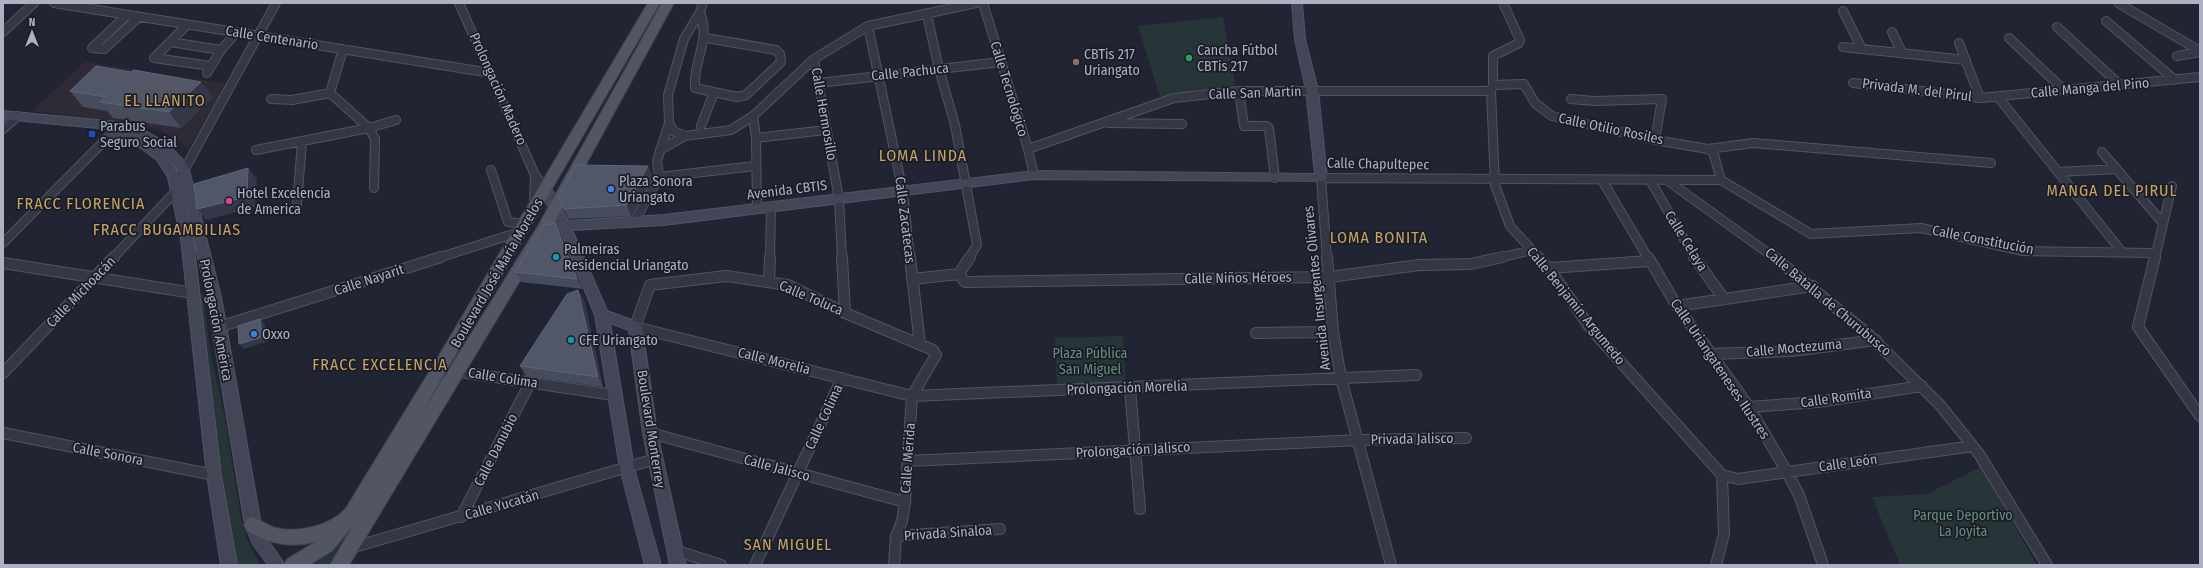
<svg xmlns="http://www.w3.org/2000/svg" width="2203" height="568" viewBox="0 0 2203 568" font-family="'Fira Sans Condensed',sans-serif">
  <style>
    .medical { fill: #2f2b36 }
    .green { fill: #273438 }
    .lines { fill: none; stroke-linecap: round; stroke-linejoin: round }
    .street-far1-casing { stroke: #515462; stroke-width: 10 }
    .street-casing { stroke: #515462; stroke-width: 12 }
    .secondary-casing { stroke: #515462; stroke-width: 2 }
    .primary-casing { stroke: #3d404d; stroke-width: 2 }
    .street-far1 { stroke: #343744; stroke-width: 8 }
    .street { stroke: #343744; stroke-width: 10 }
    .secondary { fill: #424656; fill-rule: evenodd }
    .primary { fill: #525664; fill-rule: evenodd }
    .wall { fill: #474c5d }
    .shaded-wall { fill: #333848 }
    .building { fill: #525768; stroke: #606576 }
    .leisure-dot { fill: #2e9e5b; stroke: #1a1c28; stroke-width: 1.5 }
    .education-dot { fill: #8d6e63; stroke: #1a1c28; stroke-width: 1.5 }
    .transit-dot { fill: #1a4fb4; stroke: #1a1c28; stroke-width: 1.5 }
    .shop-dot { fill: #3f7fe0; stroke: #1a1c28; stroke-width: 1.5 }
    .hotel-dot { fill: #d1479c; stroke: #1a1c28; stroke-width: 1.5 }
    .culture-dot { fill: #0f9aa8; stroke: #1a1c28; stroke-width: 1.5 }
    .labels { text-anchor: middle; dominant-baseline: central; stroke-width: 3.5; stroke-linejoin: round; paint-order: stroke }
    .street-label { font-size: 14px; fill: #aeb1c1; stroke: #1a1c28 }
    .poi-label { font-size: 14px; fill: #aeb1c1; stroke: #1a1c28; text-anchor: start }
    .park-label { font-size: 14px; fill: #688e79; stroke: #1a1c28 }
    .quarter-label { font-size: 16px; letter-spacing: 1px; fill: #c6a463; stroke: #1a1c28 }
  </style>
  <rect width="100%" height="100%" fill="#212533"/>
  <path class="medical" d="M85 62 227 84 187 150 183 143 156 129 120 121 32 111Z"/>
  <path class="green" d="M1223 17 1236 90 1160 97 1138 26Z
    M197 295H203L210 350 225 418 241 518 247 540 261 565H235Z
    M1123 336 1126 384 1057 387 1055 338Z
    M1981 467 2037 565H1900L1872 497 1927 494Z
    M347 532 350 533 331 565H309Z"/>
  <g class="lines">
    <defs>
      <path id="street-far1" d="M54 3 491 73
        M459 3 535 175 546 189
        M983 3 1028 149 1034 175
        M1503 3 1520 40 1519 43 1493 56V85L1491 91 1495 185 1510 226 1539 258
        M2118 3 2200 51
        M1843 11 1862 49
        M700 12C711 43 693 58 695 88L737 97 746 95 781 62 780 54 776 50 706 38
        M927 15 939 69 955 125 977 245 969 258
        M2106 21 2175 80
        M868 26 903 192 910 258
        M2057 27 2120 85
        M3 32 34 3
        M1892 32 1902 53
        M2009 38 2065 91
        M170 42 221 50
        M1959 43 1980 98
        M1843 47 1966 60
        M92 48 104 49 139 17
        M92 48 127 15
        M343 49 330 93 369 128 375 139 374 188
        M2177 56 2200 52
        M154 58 211 66
        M154 58 187 25
        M814 59 839 199 842 258
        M207 73 221 50 237 32
        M819 83 1000 62
        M1853 83 1980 98 2200 77
        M1493 85 1524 84 1535 103 1552 116 1655 140 1708 149 1713 152 1721 180
        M1239 91 1244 126H1266L1269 128 1275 178
        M1998 97 2122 252
        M271 99 292 100 330 93
        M1571 99 1595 101 1662 99 1655 140
        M753 116 756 138 757 209
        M669 123 673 131 685 136 731 130 753 116 814 59 868 26 976 3
        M1108 123 1182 124
        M701 126 714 92
        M3 129 18 116
        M756 138 826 130
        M1028 149 1174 98 1239 91H1491
        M1708 149 1753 143 1991 163
        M256 150 369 128 396 120
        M660 150 685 136
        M2102 152 2162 222
        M491 170 508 222 524 224
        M2058 172 2117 169
        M182 174 276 3
        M659 177 755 166
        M1602 180 1648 258
        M1650 180 1695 258
        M1721 180 1811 234 1921 228 2023 251 2155 253
        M1668 181 1775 258
        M297 204 302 142
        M534 206 535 175
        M634 222 659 177 657 161 669 123 668 95 684 39 700 12 703 3
        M3 243 116 129
        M113 258 176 191 178 186
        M438 258 519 232
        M770 258 771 207
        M1327 258 1321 178 1721 180
        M1499 258 1532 250
        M2155 258 2172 186"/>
      <path id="street" d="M842 257 845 313
        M910 257 920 345
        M1327 257 1333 332 1341 378 1391 565
        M1538 257 1549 268 1591 329 1722 475 1724 534 1716 565
        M1648 257 1677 306 1749 407 1787 472 1799 495 1823 565
        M1694 257 1724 299
        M1774 257 1868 334 1940 405 1979 454 2047 565
        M2155 257 2138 327 2200 416
        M3 263 193 293
        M1549 268 1649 261
        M959 274 970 257
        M959 274 965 282 1330 277 1419 265 1471 264 1503 257
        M726 276 788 285 845 313 933 350 936 355 912 396 635 327 650 285Z
        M912 279 959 274
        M769 281 770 257
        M1677 306 1813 286
        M219 327 441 257
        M1256 333 1333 332
        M1711 354 1792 351 1876 340
        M440 369 613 395
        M3 373 114 257
        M1130 388 1140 509
        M912 396 1416 375
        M1749 407 1817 402 1922 386
        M3 433 214 475
        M650 433 905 502
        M908 461 1359 440 1466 438
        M1722 475 1738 479 1973 446
        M461 517 530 383
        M896 536 1000 529
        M351 548 655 459
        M674 550 721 565
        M755 565 842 378
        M894 565 896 536 902 521 905 502 912 396"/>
      <path id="secondary" d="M1292 3H1302L1305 39 1318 90 1327 178 1325 181 1034 179 664 225 572 230 607 311 640 323 642 327 657 433 686 565H670L643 433 629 330 610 323 634 468 661 565H645L620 468 595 315 561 232 543 235 539 233 537 230 539 227 556 223 540 189 542 186H550L568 221 664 215 1034 171 1315 174 1306 90 1295 39Z
        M3 111 119 122C149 130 169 142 188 166L221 297 261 525 264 535 285 565H268L253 544 245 525 207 297 183 190 193 239 221 475 237 565H221L207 475 181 239 168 177 157 160 141 148 123 140 108 137 106 134 112 130 129 133 147 141C138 136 129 133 119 130L3 119ZM168 158 178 170 180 176 178 174Z"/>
      <path id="primary" d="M648 3H660L420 416 538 226 662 3H674L548 234 349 565H330L354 524 332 551 309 565H284L287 559 317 541C292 549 269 544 247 531L244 525 247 519 253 517C261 520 268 526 276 528 298 533 331 526 346 508L434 364Z"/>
    </defs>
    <use href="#street-far1" class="street-far1-casing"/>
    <use href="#street" class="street-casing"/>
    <use href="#secondary" class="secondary-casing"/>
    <use href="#primary" class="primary-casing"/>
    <use href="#street-far1" class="street-far1"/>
    <use href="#street" class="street"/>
    <use href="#secondary" class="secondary"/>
    <use href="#primary" class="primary"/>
  </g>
  <path class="wall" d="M70 91 213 97 181 128 113 118 107 111 83 107Z
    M648 166 653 177 631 216 569 219 558 198Z
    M555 223 560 234 583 289 521 282 515 272Z
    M578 290 584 300 603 387 526 376 520 366Z"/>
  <path class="shaded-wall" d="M201 82 213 97 181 128 169 112Z
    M648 166 653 177 631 216 627 205Z
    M248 168 257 179 255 207 206 220 197 209Z
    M555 223 560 234 583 289 577 279Z
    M578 290 584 300 603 387 598 377Z
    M260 319 265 324 266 342 244 349 239 344Z"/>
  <path class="building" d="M96 66 131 72 134 70 201 82 169 112 100 102 105 97 70 91Z
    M576 165 648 166 627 205 564 209 558 198Z
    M248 168 247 197 197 209 194 184Z
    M555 223 577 279 515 272 543 225Z
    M578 290 598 377 520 366 567 294Z
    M260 319 262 337 239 344 238 326Z"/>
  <circle class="leisure-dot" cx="1189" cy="58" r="4"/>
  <circle class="education-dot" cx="1076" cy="62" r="4"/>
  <rect class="transit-dot" x="88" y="130" width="8" height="8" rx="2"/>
  <g class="shop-dot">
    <circle cx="611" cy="189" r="4"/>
    <circle cx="254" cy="334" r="4"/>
  </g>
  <circle class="hotel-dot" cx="229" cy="201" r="4"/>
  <g class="culture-dot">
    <circle cx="556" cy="257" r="4"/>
    <circle cx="571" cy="340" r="4"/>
  </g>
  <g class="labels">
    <g class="street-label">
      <text transform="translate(272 38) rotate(9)">Calle Centenario</text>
      <text transform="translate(910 72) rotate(-6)">Calle Pachuca</text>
      <text transform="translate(2090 88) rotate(-5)">Calle Manga del Pino</text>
      <text transform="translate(498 89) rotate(66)">Prolongación Madero</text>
      <text transform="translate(1009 89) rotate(73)">Calle Tecnológico</text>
      <text transform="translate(1917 90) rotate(7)">Privada M. del Pirul</text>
      <text transform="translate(1255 93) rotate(-2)">Calle San Martín</text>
      <text transform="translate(824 114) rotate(80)">Calle Hermosillo</text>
      <text transform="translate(1611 129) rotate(12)">Calle Otilio Rosiles</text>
      <text transform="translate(1378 164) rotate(1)">Calle Chapultepec</text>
      <text transform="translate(787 190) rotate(-7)">Avenida CBTIS</text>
      <text transform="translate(905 220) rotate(83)">Calle Zacatecas</text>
      <text transform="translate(1983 240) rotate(11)">Calle Constitución</text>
      <text transform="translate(1686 241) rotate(58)">Calle Celaya</text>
      <text transform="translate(497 273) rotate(-60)">Boulevard José María Morelos</text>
      <text transform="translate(1238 278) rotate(-1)">Calle Niños Héroes</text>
      <text transform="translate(369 280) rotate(-18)">Calle Nayarit</text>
      <text transform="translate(1317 288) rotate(-96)">Avenida Insurgentes Olivares</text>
      <text transform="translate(81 292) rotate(-46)">Calle Michoacán</text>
      <text transform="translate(811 298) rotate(23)">Calle Toluca</text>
      <text transform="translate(1828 302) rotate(40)">Calle Batalla de Churubusco</text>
      <text transform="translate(1576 306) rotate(51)">Calle Benjamín Argumedo</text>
      <text transform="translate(216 320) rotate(79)">Prolongación América</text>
      <text transform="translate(1794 348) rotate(-5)">Calle Moctezuma</text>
      <text transform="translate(774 361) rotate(14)">Calle Morelia</text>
      <text transform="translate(1720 369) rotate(56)">Calle Uriangateneses Ilustres</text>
      <text transform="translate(503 378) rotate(9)">Calle Colima</text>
      <text transform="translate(1127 388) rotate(-2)">Prolongación Morelia</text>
      <text transform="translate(1836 398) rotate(-8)">Calle Romita</text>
      <text transform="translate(824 417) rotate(-65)">Calle Colima</text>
      <text transform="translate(651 429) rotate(81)">Boulevard Monterrey</text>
      <text transform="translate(1412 439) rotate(-1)">Privada Jalisco</text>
      <text transform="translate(496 450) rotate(-63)">Calle Danubio</text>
      <text transform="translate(1133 450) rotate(-3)">Prolongación Jalisco</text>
      <text transform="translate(108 454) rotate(11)">Calle Sonora</text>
      <text transform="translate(908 458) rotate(-86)">Calle Mérida</text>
      <text transform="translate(1848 463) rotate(-8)">Calle León</text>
      <text transform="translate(777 468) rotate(15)">Calle Jalisco</text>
      <text transform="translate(502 505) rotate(-16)">Calle Yucatán</text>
      <text transform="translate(948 533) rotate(-4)">Privada Sinaloa</text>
    </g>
    <g class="poi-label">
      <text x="1197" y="50">Cancha Fútbol<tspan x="1197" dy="16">CBTis 217</tspan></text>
      <text x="1084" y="54">CBTis 217<tspan x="1084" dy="16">Uriangato</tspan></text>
      <text x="100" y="126">Parabus<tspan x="100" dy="16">Seguro Social</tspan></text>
      <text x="619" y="181">Plaza Sonora<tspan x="619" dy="16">Uriangato</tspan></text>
      <text x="237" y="193">Hotel Excelencia<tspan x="237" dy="16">de America</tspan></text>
      <text x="564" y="249">Palmeiras<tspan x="564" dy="16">Residencial Uriangato</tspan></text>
      <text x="262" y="334">Oxxo</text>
      <text x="579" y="340">CFE Uriangato</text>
    </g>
    <g class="park-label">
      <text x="1090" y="353">Plaza Pública<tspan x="1090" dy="16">San Miguel</tspan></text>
      <text x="1963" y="515">Parque Deportivo<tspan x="1963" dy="16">La Joyita</tspan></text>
    </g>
    <g class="quarter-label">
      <text x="165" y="100">EL LLANITO</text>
      <text x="923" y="155">LOMA LINDA</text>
      <text x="2112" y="190">MANGA DEL PIRUL</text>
      <text x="81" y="203">FRACC FLORENCIA</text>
      <text x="167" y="229">FRACC BUGAMBILIAS</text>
      <text x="1379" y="237">LOMA BONITA</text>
      <text x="380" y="364">FRACC EXCELENCIA</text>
      <text x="788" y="544">SAN MIGUEL</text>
    </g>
  </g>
  <rect width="2203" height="568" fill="none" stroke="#aeb1c1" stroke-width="8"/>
  <g transform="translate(32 32)" stroke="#1a1c28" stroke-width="3" paint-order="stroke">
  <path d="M0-3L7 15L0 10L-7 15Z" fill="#aeb1c1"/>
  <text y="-6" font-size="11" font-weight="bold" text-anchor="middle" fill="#aeb1c1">N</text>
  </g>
</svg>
